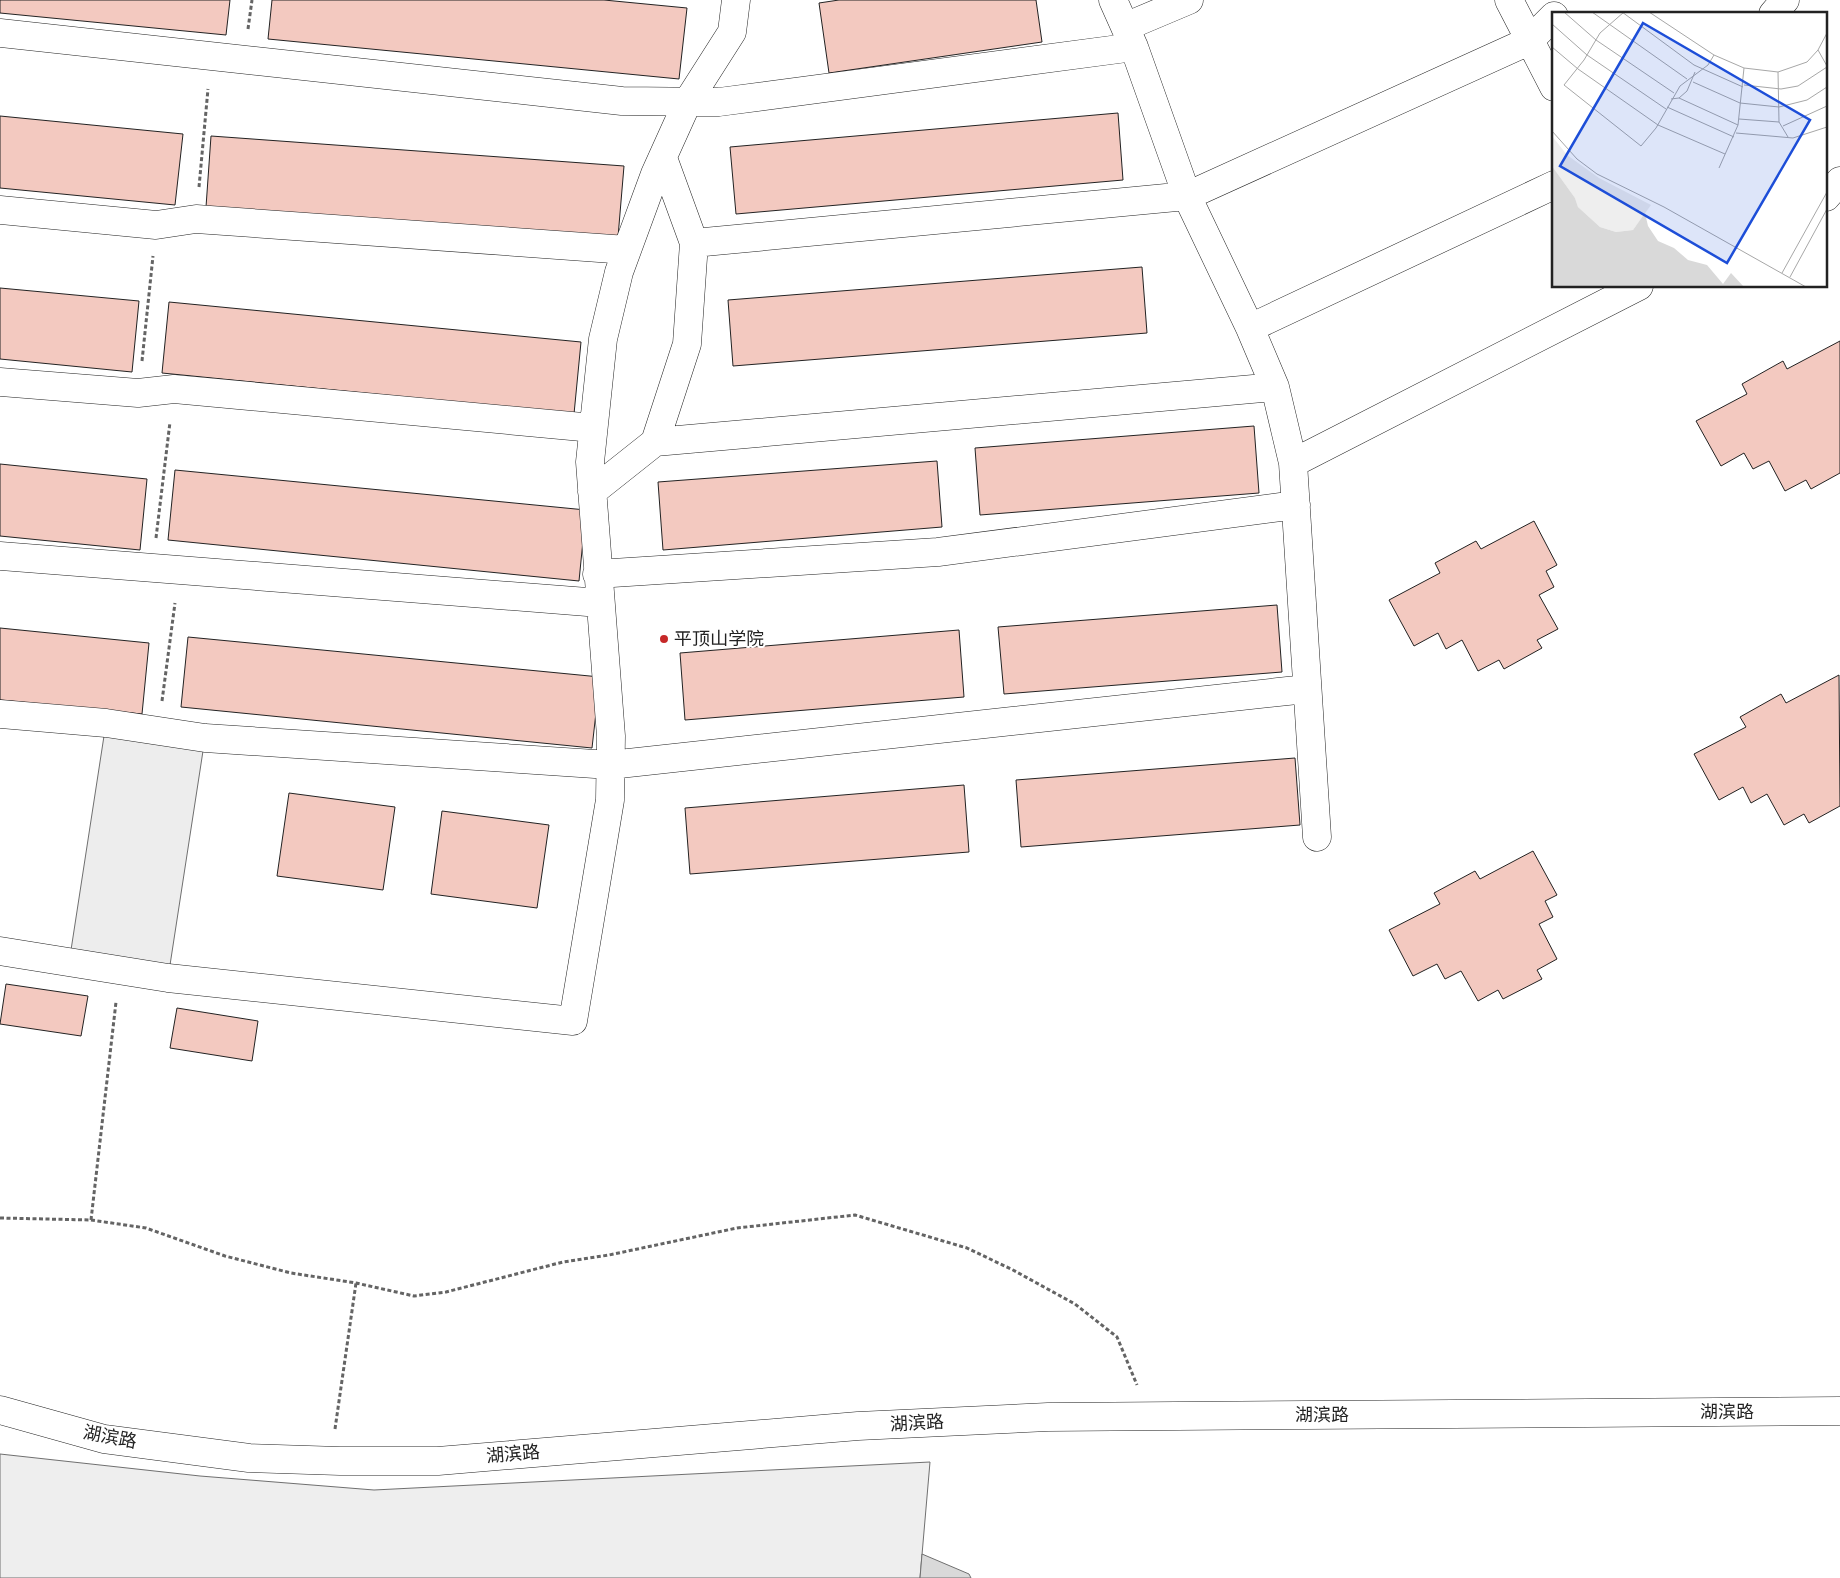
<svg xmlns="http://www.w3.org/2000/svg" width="1840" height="1578" viewBox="0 0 1840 1578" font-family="Jost,'Noto Sans SC',sans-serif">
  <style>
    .green { fill: #eee; stroke: #6f6f6f }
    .parking { fill: #ededed; stroke: #6f6f6f }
    .water { fill: #d9d9d9; stroke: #6f6f6f }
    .building { fill: #f3c9c0; stroke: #222 }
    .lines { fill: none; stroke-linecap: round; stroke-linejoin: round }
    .minor-casing { stroke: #222; stroke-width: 29 }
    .path { stroke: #646464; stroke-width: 3; stroke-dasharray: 4 2.5; stroke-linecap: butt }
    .minor { stroke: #fff; stroke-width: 28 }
    .poi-dot { fill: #c62828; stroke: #fff; stroke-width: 2 }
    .labels { text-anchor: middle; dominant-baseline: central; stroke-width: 4; stroke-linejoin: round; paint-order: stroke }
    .poi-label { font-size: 18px; fill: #222; stroke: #fff; text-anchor: start }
    .street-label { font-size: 18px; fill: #222; stroke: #fff }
    .inset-road { fill: none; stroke: #a7a7a7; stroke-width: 1 }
    .view { fill: #1d4ed8; fill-opacity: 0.15; stroke: #1d4ed8; stroke-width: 2.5 }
    .inset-edge { fill: none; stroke: #222; stroke-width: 2.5 }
  </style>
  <rect width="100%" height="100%" fill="#fff"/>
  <path class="green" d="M0 1454 200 1476 374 1490 930 1462 920 1578H0Z"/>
  <path class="parking" d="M106 723 205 738 168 978 69 963Z"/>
  <path class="water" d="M922 1554 969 1574 971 1578H920Z"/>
  <path class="building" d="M0 0H230L226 35 0 13Z
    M272 0H604L687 8 679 79 268 39Z
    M839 0H1036L1042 42 829 73 819 3Z
    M1118 113 1123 180 736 214 730 147Z
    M0 116 183 134 175 205 0 188Z
    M211 136 624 166 618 237 206 207Z
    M1142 267 1147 333 733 366 728 300Z
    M0 288 139 301 132 372 0 359Z
    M169 302 581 342 574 414 162 373Z
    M1840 341V473L1811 489 1806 480 1785 491 1769 461 1753 469 1744 453 1721 466 1696 421 1747 394 1742 384 1783 361 1787 369Z
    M1254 426 1259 493 980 515 975 448Z
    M937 461 942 527 663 550 658 482Z
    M0 464 147 479 140 550 0 536Z
    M175 470 586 510 579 581 168 540Z
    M1534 521 1557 565 1546 571 1554 587 1539 595 1558 629 1537 640 1542 648 1504 669 1499 660 1478 671 1462 640 1446 649 1438 633 1414 646 1389 600 1440 573 1435 563 1476 541 1481 549Z
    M1277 605 1282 672 1004 694 998 627Z
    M0 628 149 643 142 714 0 700Z
    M959 630 964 697 685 720 680 653Z
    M188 637 600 677 592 748 181 707Z
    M1839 675 1840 806 1809 823 1804 814 1784 825 1767 794 1751 803 1743 787 1719 800 1694 754 1746 727 1740 717 1781 694 1786 703Z
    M1295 758 1300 825 1021 847 1016 780Z
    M964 785 969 852 690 874 685 808Z
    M289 793 395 807 383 890 277 876Z
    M442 811 549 825 537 908 431 894Z
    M1533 851 1557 895 1545 901 1553 917 1539 924 1557 959 1537 970 1542 979 1503 999 1498 990 1478 1001 1461 971 1445 979 1437 964 1413 976 1389 930 1440 904 1434 893 1475 871 1480 879Z
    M6 984 88 996 81 1036 0 1024Z
    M177 1008 258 1021 252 1061 170 1048Z"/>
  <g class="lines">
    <defs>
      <path id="minor" d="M1113 0 1134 47 1187 196 1250 328 1275 387 1293 463 1317 837
        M1509 0 1554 87
        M1773 14 1785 0
        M1125 27 1189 0
        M0 33 622 101 719 102 1134 47
        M1826 197 1840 181
        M0 210 156 225 196 219 627 250
        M694 243 1187 196 1529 41 1554 16
        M1250 328 1554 185
        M0 382 138 393 174 389 593 428
        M655 442 1275 387
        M1293 463 1639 286
        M592 492 655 442 687 344 694 243 663 158
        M0 556 600 603
        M597 574 938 552 1296 505
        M0 714 106 723 205 738 610 765 1306 689
        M0 951 168 978 573 1021 610 800 611 736 590 462 603 339 619 272 655 174 688 101 732 32 736 0
        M0 1410 104 1439 249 1458 340 1461H438L858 1426 1048 1417 1840 1411"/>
    </defs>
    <use href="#minor" class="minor-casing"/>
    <path class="path" d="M248 29 252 0
      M199 187 208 89
      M142 361 153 256
      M156 538 170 422
      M162 701 175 603
      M0 1218 91 1220 146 1228 225 1256 291 1273 356 1283 414 1296 446 1292 563 1262 609 1255 737 1228 855 1215 967 1248 1013 1270 1075 1304 1117 1337 1137 1385
      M91 1220 116 1002
      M335 1429 356 1283"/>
    <use href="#minor" class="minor"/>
  </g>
  <circle class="poi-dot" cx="664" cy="639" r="5"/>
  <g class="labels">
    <g class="poi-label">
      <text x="674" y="639">平顶山学院</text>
    </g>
    <g class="street-label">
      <text x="1727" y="1412">湖滨路</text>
      <text x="1322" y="1415">湖滨路</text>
      <text transform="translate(917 1423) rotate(-3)">湖滨路</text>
      <text transform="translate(110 1437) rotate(11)">湖滨路</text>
      <text transform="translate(513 1454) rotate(-5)">湖滨路</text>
    </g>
  </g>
  <g transform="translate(1552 12)">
    <rect width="275" height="275" fill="#fff"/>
    <path d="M0 124 15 143 47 166 99 193 81 218 64 220 48 215 26 195 23 186 0 154Z" fill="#eee"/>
    <path d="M0 154 23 186 26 195 48 215 64 220 81 218 93 201 96 214 106 229 122 236 136 248 155 253 171 272 179 261 192 275H0Z" fill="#d9d9d9"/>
    <path class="inset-road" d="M12 0 44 28 122 81M40 0 135 67M70 0 142 53 191 75M72 0 48 21 32 48 12 73 89 134 104 116 128 74 156 53 162 43M97 0 162 43 192 56 226 60 255 50 266 38 275 21M0 12 35 43 114 97M0 35 26 57 106 113 173 142M266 38 275 54M226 60 227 110 236 125M141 70 188 91 227 95 255 88 275 75M192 73 229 77 246 74 275 55M127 86 186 113M119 87 127 86 135 79 143 60M115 95 182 125M187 107 227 110M231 114 275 94M0 119 25 147 45 162 112 195 254 275M184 121 241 126 275 115M167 156 186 113 192 56M230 261 275 180M238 265 275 197"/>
    <path class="view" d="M91 11 258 108 175 251 8 154Z"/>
    <rect width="275" height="275" class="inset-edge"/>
  </g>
</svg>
